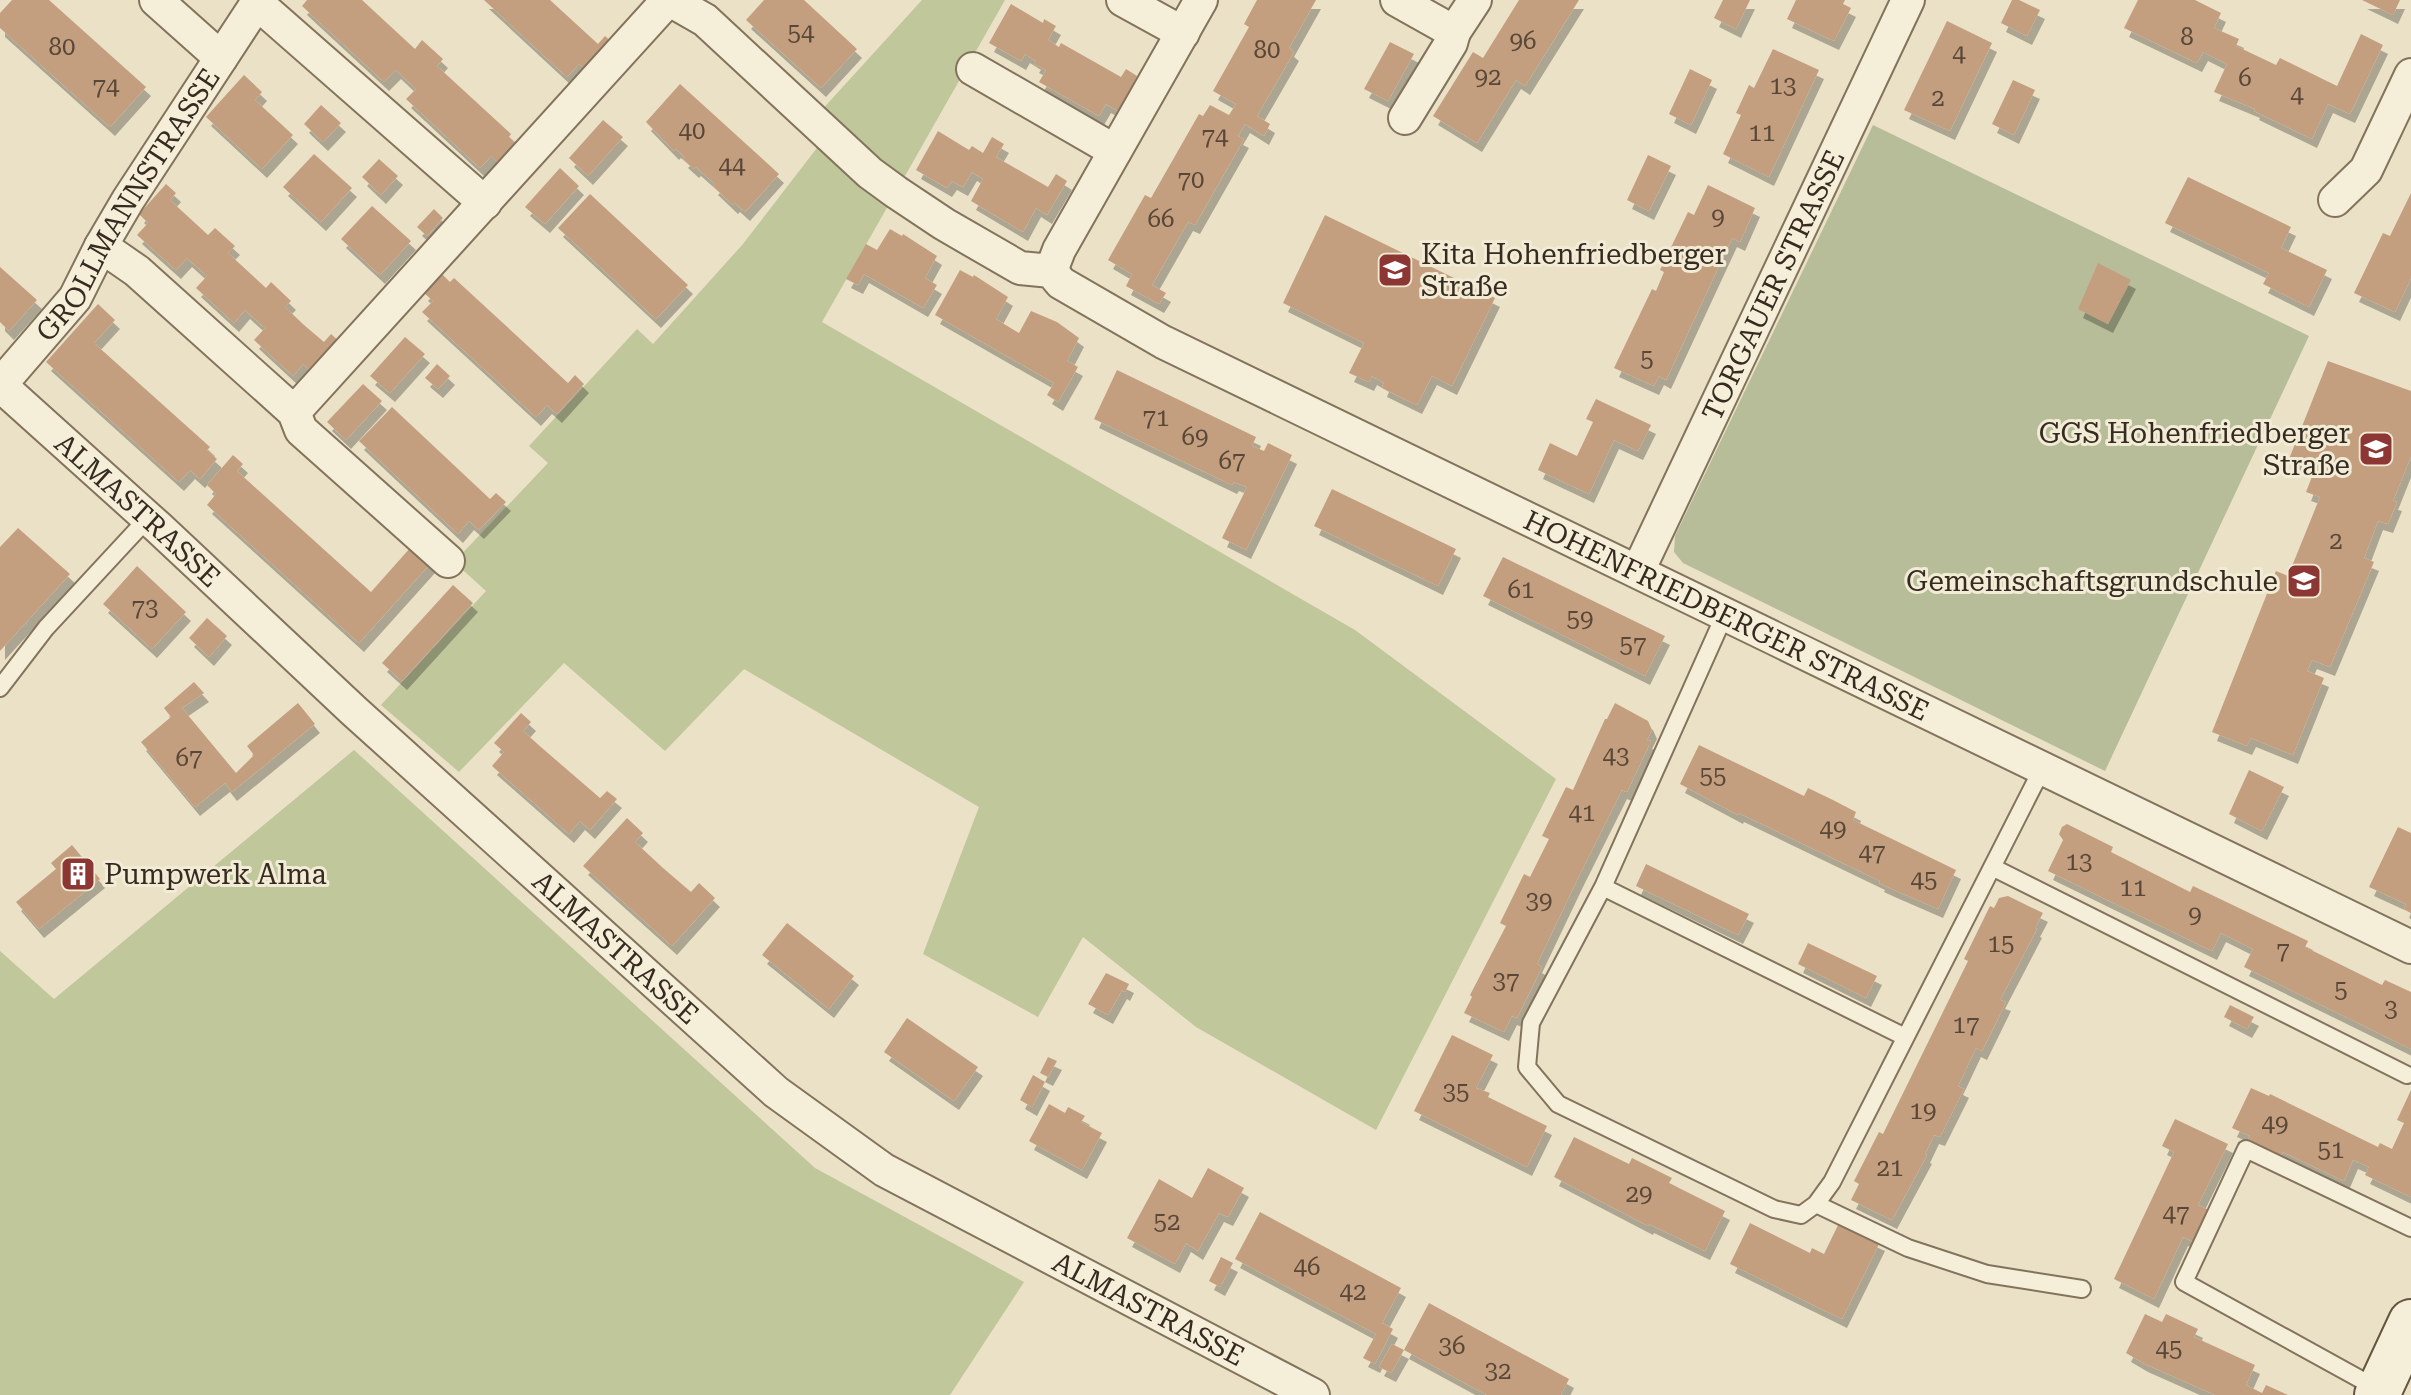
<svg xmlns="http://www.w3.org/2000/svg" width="2411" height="1395" viewBox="0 0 2411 1395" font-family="'Roboto Serif',serif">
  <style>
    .green { fill: #c0c79b }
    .cemetery { fill: #b7bd99 }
    .building { fill: #c49f7f; filter: url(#shadow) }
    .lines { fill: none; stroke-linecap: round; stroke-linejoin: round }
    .lane-casing { stroke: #83735d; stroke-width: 20 }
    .street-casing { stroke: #83735d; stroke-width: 36 }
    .secondary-casing { stroke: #655540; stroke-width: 48 }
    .lane { stroke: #f5eed8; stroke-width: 16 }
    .street { stroke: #f5eed8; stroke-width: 32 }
    .secondary { stroke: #f5eed8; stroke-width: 44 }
    .labels { text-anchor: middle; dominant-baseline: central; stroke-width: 6; stroke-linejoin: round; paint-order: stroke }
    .number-label { font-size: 24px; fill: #594838 }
    .street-label { font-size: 28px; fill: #352b20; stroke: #f2ebd5 }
    .poi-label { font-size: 28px; fill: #352b20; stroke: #f2ebd5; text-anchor: start }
  </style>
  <defs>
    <filter id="shadow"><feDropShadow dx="5" dy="9" stdDeviation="0" flood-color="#0004"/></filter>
  </defs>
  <rect width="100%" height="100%" fill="#eae1c6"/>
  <path class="green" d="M922 0H1005L822 322 1355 630 1556 779 1376 1130 1196 1027 1083 937 1038 1017 923 954 979 807 744 669 665 751 564 663 459 772 381 705 486 591 454 562 548 463 529 446 637 329 653 344 743 244 820 144 819 113Z
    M354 750 815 1168 1024 1282 950 1395H0V951L54 999Z"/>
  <path class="cemetery" d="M1873 125 2309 336 2105 771 1683 563 1674 552 1675 536Z"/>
  <path class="building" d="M12 0H49L146 87 110 127 0 28V13Z
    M307 0H362L415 49 422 40 443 59 437 66 511 134 509 137 519 147 501 166 491 156 480 168 406 99 416 89 396 70 384 82 302 6Z
    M484 0H550L598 44 605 36 614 44 588 73 579 64 567 77Z
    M764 0H804L857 49 821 88 746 20Z
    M1257 0H1316L1289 48 1294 52 1257 116 1270 124 1264 136 1245 124 1238 136 1244 139 1195 225 1188 222 1152 285 1166 293 1159 304 1126 286 1132 274 1108 260 1145 195 1151 198 1199 114 1203 116 1210 105 1229 115 1236 104 1213 91 1249 27 1244 24Z
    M1519 0H1579L1525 86 1516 80 1477 143 1433 116 1473 52 1483 58Z
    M1723 0H1750L1736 29 1714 18Z
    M1796 0H1845L1843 4 1851 8 1834 41 1787 19Z
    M2012 0H2019L2040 10 2027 36 2001 23Z
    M2138 0H2195L2221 13 2214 28 2239 39 2236 46 2276 65 2280 58 2337 86 2361 34 2383 45 2350 114 2328 104 2312 139 2254 111 2255 109 2214 92 2227 64 2203 52 2197 63 2124 28Z
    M2362 0H2400L2393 15Z
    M1011 4 1043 23 1044 19 1056 26 1048 40 1059 47 1061 43 1121 77 1126 69 1137 76 1118 111 1106 104 1099 116 1039 82 1046 70 1034 64 1036 61 1025 54 1021 61 989 43Z
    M1947 21 1992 43 1950 131 1904 110Z
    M1390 42 1414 54 1388 101 1364 89Z
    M1773 49 1819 70 1769 177 1723 154 1741 115 1736 113 1749 85 1754 88Z
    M1690 69 1712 80 1691 125 1669 114Z
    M244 75 262 92 255 100 293 135 262 169 206 117Z
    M2013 80 2035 90 2014 135 1992 124Z
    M680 84 779 174 745 212 735 203 733 205 713 186 715 184 696 167 694 169 683 159 685 157 676 149 674 151 646 122Z
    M321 105 341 123 323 142 304 124Z
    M603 120 623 137 588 176 569 158Z
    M938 131 969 150 972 146 983 153 992 137 1004 144 996 157 1048 187 1056 174 1067 181 1047 215 1036 208 1023 232 971 201 983 179 972 172 963 187 952 181 947 188 916 170Z
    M314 154 352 188 321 222 283 187Z
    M1648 155 1671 166 1649 211 1627 200Z
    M379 159 398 176 381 195 362 177Z
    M560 168 579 186 545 224 525 207Z
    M2188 177 2291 227 2281 248 2327 270 2309 307 2263 284 2269 273 2165 223Z
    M166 184 176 193 170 200 208 235 215 228 235 246 228 253 266 288 271 282 291 301 285 307 304 325 324 342 331 334 341 343 313 373 303 364 293 376 254 340 265 328 245 310 234 323 196 288 207 276 187 258 176 270 137 235 148 223 139 214Z
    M1708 185 1755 208 1740 242 1732 238 1666 380 1659 376 1654 386 1614 368 1652 289 1656 291 1664 272 1660 270 1688 212 1694 215Z
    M2411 193V278L2395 312 2354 293 2383 233 2390 236Z
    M590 194 688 285 656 319 558 228Z
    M372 206 411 241 380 275 341 239Z
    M434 209 443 218 427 236 417 227Z
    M1325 215 1495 298 1452 386 1432 376 1417 405 1382 388 1384 383 1372 376 1369 382 1349 373 1364 343 1283 303Z
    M890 229 902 236 903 234 937 256 925 278 937 285 923 308 864 274 858 285 846 279 866 244 877 250Z
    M2098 263 2131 280 2108 324 2078 309Z
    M0 267 37 300 9 331 0 322Z
    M960 270 973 277 974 275 1008 297 996 319 1019 333 1031 311 1057 322 1079 338 1067 361 1078 367 1058 402 1047 395 1054 383 935 315Z
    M441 273 450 282 454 278 568 383 575 375 584 384 557 414 547 405 536 417 422 312 433 301 423 292Z
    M98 304 115 320 94 343 210 447 207 450 217 459 200 479 190 470 179 482 46 362Z
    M405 337 425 354 390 393 370 376Z
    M2328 361 2411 391V456L2393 501 2397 502 2388 524 2378 521 2364 558 2374 562 2330 667 2312 660 2307 671 2324 678 2293 755 2251 738 2247 746 2212 732 2276 571 2288 576 2320 497 2306 492 2315 469 2289 459Z
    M437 364 450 376 438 389 425 378Z
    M1117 370 1256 437 1252 446 1264 451 1268 443 1292 455 1246 550 1222 538 1247 487 1234 482 1232 485 1094 419Z
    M363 384 382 401 346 440 327 422Z
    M1596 399 1651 425 1638 451 1614 440 1589 494 1538 470 1550 443 1577 456 1593 422 1586 419Z
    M392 407 490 499 496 493 506 502 479 530 469 521 458 534 359 441Z
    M233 455 243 464 237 471 371 592 411 547 430 564 359 643 207 505 216 494 207 485Z
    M1332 489 1456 549 1438 586 1314 526Z
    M18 528 70 574 0 651V547Z
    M1503 557 1665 636 1645 676 1483 596Z
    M137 566 186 612 152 649 103 604Z
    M453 585 473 603 402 681 382 663Z
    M207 618 227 636 209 657 189 638Z
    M194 682 204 693 182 708 236 773 254 755 247 746 298 703 315 724 232 792 225 783 195 807 141 742 171 717 164 708Z
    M1615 703 1648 721 1652 730 1647 740 1651 741 1627 792 1622 790 1578 878 1537 964 1542 967 1517 1018 1512 1016 1504 1032 1464 1013 1472 997 1470 995 1506 926 1500 923 1524 874 1530 877 1549 839 1542 836 1566 787 1573 790 1605 719H1607Z
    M521 713 531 722 523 731 542 748 600 798 607 791 617 799 590 830 580 821 569 834 492 766 504 752 494 743Z
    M1699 745 1804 796 1808 788 1833 800 1856 812 1853 820 1956 870 1938 909 1892 889 1879 883 1880 881 1739 813 1738 815 1680 784Z
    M2249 770 2284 787 2262 831 2229 814Z
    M627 818 643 833 635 842 663 868 691 892 699 883 715 898 672 946 583 866Z
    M2067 824 2113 847 2111 852 2190 892 2193 886 2308 941 2305 947 2382 985 2385 980 2411 992V1049L2244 967 2253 949 2221 933 2212 951 2048 871 2063 840 2059 834 2062 827Z
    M2398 827 2411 833V913L2404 909 2406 904 2369 887Z
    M72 845 100 879 39 929 16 902 56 869 51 863Z
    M1646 864 1749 914 1738 935 1636 886Z
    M2008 896 2043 913 2035 928 2037 929 2000 1000 2006 1002 1982 1051 1976 1048 1958 1086 1964 1089 1940 1137 1934 1135 1925 1154 1927 1155 1892 1220 1851 1200 1859 1184 1854 1181 1879 1132 1883 1134 1968 961 1964 959 1990 906 1994 908 1999 898Z
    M787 923 854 976 829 1009 762 955Z
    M1808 943 1877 976 1866 998 1798 964Z
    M1106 973 1129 984 1125 992 1122 990 1108 1015 1088 1004Z
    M2230 1005 2254 1017 2247 1029 2224 1017Z
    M907 1018 978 1067 954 1101 884 1052Z
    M1452 1035 1493 1055 1476 1088 1490 1093 1488 1097 1547 1126 1527 1167 1414 1111Z
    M1048 1057 1057 1061 1048 1077 1040 1073Z
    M1033 1075 1045 1082 1032 1107 1020 1100Z
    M2251 1088 2269 1096 2270 1094 2378 1147 2380 1143 2392 1149 2404 1123 2397 1120 2411 1090V1197L2365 1175 2369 1167 2353 1160 2344 1181 2283 1152 2279 1159 2246 1143 2250 1136 2232 1128Z
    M1049 1104 1065 1113 1068 1107 1085 1116 1081 1122 1102 1133 1082 1170 1029 1141Z
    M2175 1119 2228 1144 2198 1205 2211 1211 2196 1243 2183 1237 2154 1299 2114 1279 2174 1152 2162 1146Z
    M1574 1137 1629 1164 1632 1158 1672 1178 1669 1183 1725 1211 1705 1251 1649 1224 1648 1226 1554 1177Z
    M1208 1168 1244 1188 1228 1217 1219 1213 1198 1251 1186 1243 1175 1264 1127 1238 1159 1179 1192 1198Z
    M1260 1212 1401 1288 1382 1323 1393 1329 1375 1364 1363 1358 1376 1334 1235 1259Z
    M1750 1223 1810 1253 1812 1248 1824 1254 1839 1223 1880 1242 1842 1319 1730 1264Z
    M1221 1257 1233 1263 1220 1287 1209 1281Z
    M1429 1303 1569 1379 1561 1395H1487L1404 1350Z
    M2145 1314 2162 1322 2166 1314 2198 1329 2194 1337 2255 1365 2246 1385 2262 1393 2266 1385 2288 1395H2215L2143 1363 2126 1353Z
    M1392 1344 1404 1350 1391 1373 1379 1367Z"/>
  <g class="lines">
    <defs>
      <path id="lane" d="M1725 614 1603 887 1531 1023 1527 1067 1558 1104 1774 1209 1801 1215 1816 1204 1832 1182 2042 769
        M0 688 46 628 148 518
        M1992 867 2407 1075
        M1603 887 1905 1037
        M1816 1204 1908 1248 1987 1274 2082 1289
        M2378 1389 2184 1282 2246 1149 2411 1228"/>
      <g id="street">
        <path d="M156 0 221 58"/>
        <path id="s1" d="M670 0 705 20 870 173 896 192 944 224 1020 268 1051 271 1061 283 1163 342 2411 947"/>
        <path d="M1123 0 1183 33"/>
        <path d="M1397 0 1454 32 1475 0"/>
        <path d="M257 3 485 203"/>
        <path d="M973 69 1115 151"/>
        <path d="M1405 118 1451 43 1454 32"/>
        <path d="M2335 200 2366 170 2411 75"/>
        <path d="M101 246 137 271 294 412 301 430 448 561"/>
        <path d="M1051 271 1059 250 1201 0"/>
        <path id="s2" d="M0 385 159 528 354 711 776 1092 884 1170 1313 1395"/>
        <path id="s3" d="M0 385 75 298 101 246 128 200 259 0"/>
        <path d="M294 412 668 0"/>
        <path id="s4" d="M1638 571 1908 0"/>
      </g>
      <path id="secondary" d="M2377 1395 2411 1322"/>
    </defs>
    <use href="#lane" class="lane-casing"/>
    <use href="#street" class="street-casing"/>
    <use href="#secondary" class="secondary-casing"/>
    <use href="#lane" class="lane"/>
    <use href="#street" class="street"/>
    <use href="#secondary" class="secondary"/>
  </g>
  <defs>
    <symbol id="school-square" viewBox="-11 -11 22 22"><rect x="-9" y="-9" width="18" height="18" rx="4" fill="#8c3733" stroke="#f2ebd5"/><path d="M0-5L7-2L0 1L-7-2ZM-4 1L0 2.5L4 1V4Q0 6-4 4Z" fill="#fff"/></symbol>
    <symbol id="building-square" viewBox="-11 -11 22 22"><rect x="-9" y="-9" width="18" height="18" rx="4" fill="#8c3733" stroke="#f2ebd5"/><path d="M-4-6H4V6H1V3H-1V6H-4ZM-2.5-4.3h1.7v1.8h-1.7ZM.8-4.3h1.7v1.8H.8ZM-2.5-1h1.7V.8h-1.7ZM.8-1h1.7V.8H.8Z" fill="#fff"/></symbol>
  </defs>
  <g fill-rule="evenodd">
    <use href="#school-square" x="1375" y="250" width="40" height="40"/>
    <use href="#school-square" x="2356" y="429" width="40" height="40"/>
    <use href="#school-square" x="2284" y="561" width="40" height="40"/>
    <use href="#building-square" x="58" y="854" width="40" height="40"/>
  </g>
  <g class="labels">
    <g class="number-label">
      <text x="801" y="33">54</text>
      <text x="2187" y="37">8</text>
      <text x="1523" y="41">96</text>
      <text x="62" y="47">80</text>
      <text x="1267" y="50">80</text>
      <text x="1959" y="54">4</text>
      <text x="1488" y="77">92</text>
      <text x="2245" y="78">6</text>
      <text x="1783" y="86">13</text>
      <text x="106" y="87">74</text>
      <text x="2297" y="95">4</text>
      <text x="1938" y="98">2</text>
      <text x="692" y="131">40</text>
      <text x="1762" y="133">11</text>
      <text x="1215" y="137">74</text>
      <text x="732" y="166">44</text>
      <text x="1191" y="180">70</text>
      <text x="1718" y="217">9</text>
      <text x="1161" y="219">66</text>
      <text x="1647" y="359">5</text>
      <text x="1156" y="418">71</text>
      <text x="1195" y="437">69</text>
      <text x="1232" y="461">67</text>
      <text x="2336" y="541">2</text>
      <text x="1521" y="590">61</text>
      <text x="145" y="608">73</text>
      <text x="1580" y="619">59</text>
      <text x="1633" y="645">57</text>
      <text x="1616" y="756">43</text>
      <text x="189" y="758">67</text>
      <text x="1713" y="776">55</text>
      <text x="1582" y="813">41</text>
      <text x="1833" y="829">49</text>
      <text x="1872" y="853">47</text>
      <text x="2079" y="862">13</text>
      <text x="1924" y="880">45</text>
      <text x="2133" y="888">11</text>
      <text x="1539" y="901">39</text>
      <text x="2195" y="915">9</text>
      <text x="2001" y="944">15</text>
      <text x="2283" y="951">7</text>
      <text x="1506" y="981">37</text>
      <text x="2341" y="990">5</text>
      <text x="2391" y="1009">3</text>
      <text x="1966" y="1025">17</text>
      <text x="1456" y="1092">35</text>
      <text x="1923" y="1111">19</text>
      <text x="2275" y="1124">49</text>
      <text x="2331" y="1150">51</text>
      <text x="1890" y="1168">21</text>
      <text x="1639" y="1194">29</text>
      <text x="2176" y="1214">47</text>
      <text x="1167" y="1222">52</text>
      <text x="1307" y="1267">46</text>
      <text x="1353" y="1292">42</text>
      <text x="1452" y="1346">36</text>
      <text x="2169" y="1349">45</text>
      <text x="1498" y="1371">32</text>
    </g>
    <g class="street-label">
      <text stroke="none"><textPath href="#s3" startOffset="222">GROLLMANNSTRASSE</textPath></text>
      <text stroke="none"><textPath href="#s4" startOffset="316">TORGAUER STRASSE</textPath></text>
      <text stroke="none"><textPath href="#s2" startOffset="186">ALMASTRASSE</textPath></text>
      <text stroke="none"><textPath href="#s1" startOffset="1234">HOHENFRIEDBERGER STRASSE</textPath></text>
      <text stroke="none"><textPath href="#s2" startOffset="834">ALMASTRASSE</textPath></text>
      <text stroke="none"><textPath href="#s2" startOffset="1482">ALMASTRASSE</textPath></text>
    </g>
    <g class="poi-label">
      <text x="1421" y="254">Kita Hohenfriedberger<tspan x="1421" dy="32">Straße</tspan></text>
      <text x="2350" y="433" text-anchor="end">GGS Hohenfriedberger<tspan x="2350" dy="32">Straße</tspan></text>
      <text x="2278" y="581" text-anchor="end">Gemeinschaftsgrundschule</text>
      <text x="104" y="874">Pumpwerk Alma</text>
    </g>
  </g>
</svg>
